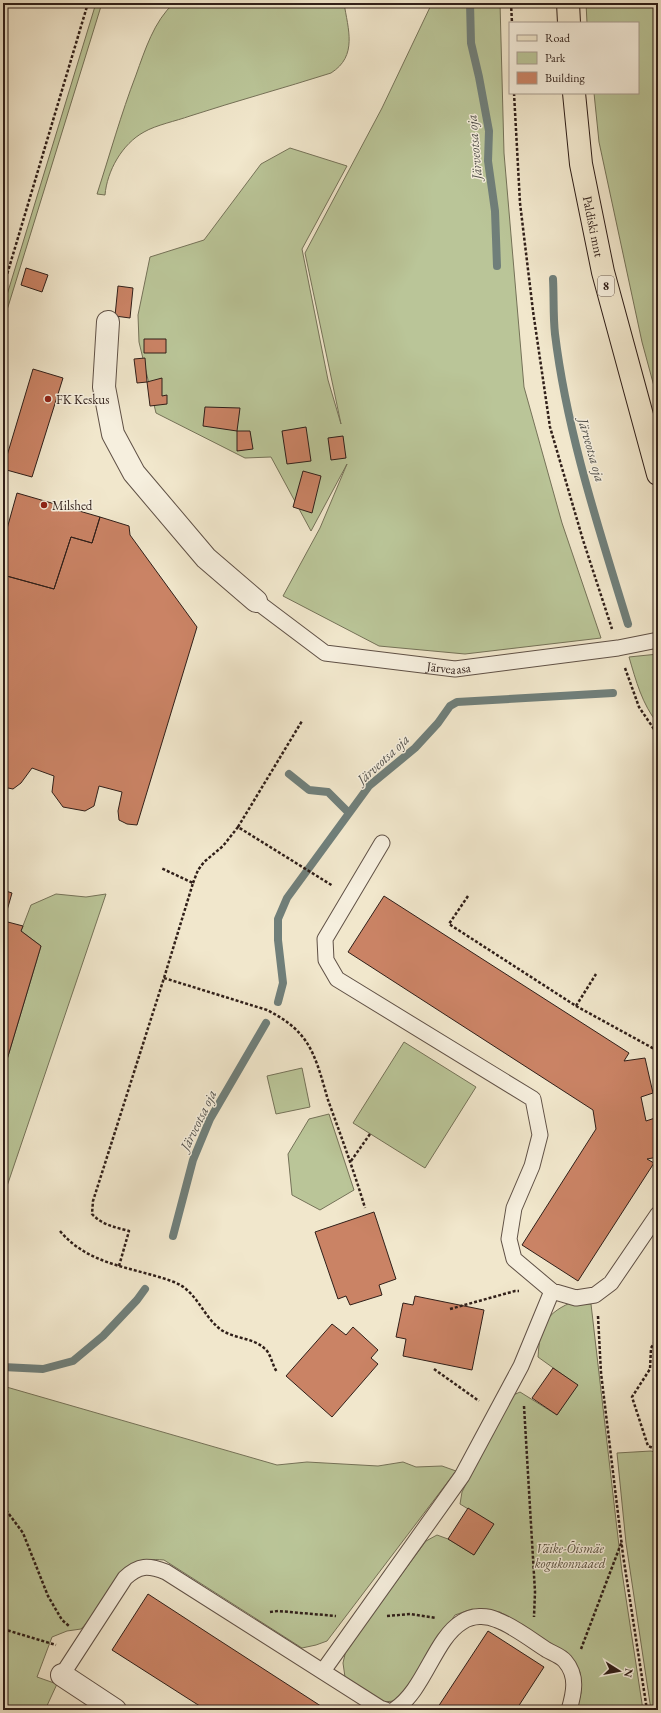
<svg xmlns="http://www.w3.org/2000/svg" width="661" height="1713" viewBox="0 0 661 1713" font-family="'EB Garamond',serif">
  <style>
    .green { fill: #bac598; stroke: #757258 }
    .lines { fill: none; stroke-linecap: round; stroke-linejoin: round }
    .stream { stroke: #707f7a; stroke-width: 8 }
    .building { fill: #ca8365; stroke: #301f19 }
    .service-casing { stroke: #605146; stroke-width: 17 }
    .pedestrian-casing { stroke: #605146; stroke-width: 24 }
    .minor-casing { stroke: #605146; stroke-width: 24 }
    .primary-casing { stroke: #301f19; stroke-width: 24 }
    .path { stroke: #301f19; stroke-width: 2.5; stroke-dasharray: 3 2; stroke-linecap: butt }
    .service { stroke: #f6efde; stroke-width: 15 }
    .pedestrian { stroke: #f6efde; stroke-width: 22 }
    .minor { stroke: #f6efde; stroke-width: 22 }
    .primary { stroke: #f1e7cc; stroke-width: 22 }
    .poi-dot { fill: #8f2418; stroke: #f6efde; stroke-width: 1.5 }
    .labels { text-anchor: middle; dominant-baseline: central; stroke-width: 3; stroke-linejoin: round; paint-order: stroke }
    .shield { fill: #f6efde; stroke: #6b5d54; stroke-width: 1 }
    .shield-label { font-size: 12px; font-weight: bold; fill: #301f19 }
    .street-label { font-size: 13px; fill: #301f19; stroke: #f6efde }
    .poi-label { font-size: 13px; fill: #301f19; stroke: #f6efde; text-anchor: start }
    .park-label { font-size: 13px; font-style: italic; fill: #59513f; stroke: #f6efde }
    .water-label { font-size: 14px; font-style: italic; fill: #504f4a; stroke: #f6efde }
  </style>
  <rect width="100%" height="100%" fill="#f1e7cc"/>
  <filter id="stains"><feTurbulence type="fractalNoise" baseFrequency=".005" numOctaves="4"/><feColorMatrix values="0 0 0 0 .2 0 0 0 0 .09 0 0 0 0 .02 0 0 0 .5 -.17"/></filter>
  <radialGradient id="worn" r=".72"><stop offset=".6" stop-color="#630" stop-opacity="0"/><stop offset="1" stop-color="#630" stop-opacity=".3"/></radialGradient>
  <path class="green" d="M96 3H102L3 323V308Z
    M174 3H344C348 29 358 56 331 73 284 88 236 101 190 116 176 121 156 125 144 132 122 144 107 171 105 195L97 194C110 154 121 114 136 75 145 50 154 21 174 3Z
    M432 3H500L504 153 524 387 562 523 601 638 465 654 379 646 283 596 320 528 347 464 311 531 271 457 245 458 156 413 139 342 138 315 150 257 204 240 261 164 290 148 347 166 302 249 328 380 341 424 305 253 382 108Z
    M586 3H658V401L642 342 599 142 594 93H638V23H587Z
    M658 654V724C642 704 636 681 629 657Z
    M56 894 86 897 106 894 3 1198V1073L41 946 21 931 31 905Z
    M404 1042 476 1087 425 1168 353 1123Z
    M302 1068 310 1107 276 1114 267 1076Z
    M329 1114 354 1190 320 1210 292 1195 288 1154 309 1119Z
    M570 1303 591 1304 622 1572 643 1710H576L581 1693 580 1672 570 1658 500 1612 472 1609 455 1615 402 1694 394 1701 383 1702 345 1677 343 1663 346 1650 426 1541 437 1535 448 1539 474 1555 493 1524 460 1504 462 1492 509 1397 520 1392 557 1415 577 1385 538 1357C540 1329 543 1315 570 1303Z
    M3 1386 277 1465 307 1462 378 1466 403 1462 416 1467 442 1466 456 1471 327 1641 316 1645 302 1648 164 1560C152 1559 141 1559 130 1565 113 1575 97 1613 81 1629L67 1631 52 1637 37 1677 57 1684 45 1710H3Z
    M651 1451 658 1453V1710H651L626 1543 617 1453Z"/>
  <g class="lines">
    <path class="stream" d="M470 3 471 43 479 77 489 131 488 161 495 211 497 266
      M553 279C554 297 553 316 555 334 567 433 599 529 628 624
      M289 774 309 790 328 792 349 813
      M278 1002 283 983 278 940V919L287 898 369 786 415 748 438 723 450 706 457 702 613 693
      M173 1236 193 1160 210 1119 266 1023
      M3 1367 43 1369 73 1361 103 1336 137 1300 145 1289"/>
  </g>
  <path class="building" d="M26 268 48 275 42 292 21 285Z
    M118 286 133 288 130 318 115 316Z
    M144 339H166V353H144Z
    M145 358 147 382 137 383 134 359Z
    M33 369 63 378 32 477 3 469Z
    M162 378V396L167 395V404L150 406 147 382Z
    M205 407 240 408 237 431 203 426Z
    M306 427 311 461 287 464 282 431Z
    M237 431H250L253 449 237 451Z
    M343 436 346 458 331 460 328 438Z
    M303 471 321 476 312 513 293 507Z
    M17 493 100 517 92 543 71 537 54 589 3 575V543Z
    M100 517 129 526 130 535 197 627 137 825 127 824 119 820 118 811 122 792 99 786 94 806 85 811 63 807 52 792 54 776 32 768 21 783 13 789 3 787V575L54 589 71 537 92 543Z
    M3 890 12 893 4 921 23 926 21 931 41 946 3 1073Z
    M384 896 629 1053 624 1061 645 1058 653 1093 641 1097 646 1121 658 1117V1157L647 1159 654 1163 578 1281 522 1245 596 1129 593 1110 348 952Z
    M374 1212 396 1279 379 1285 382 1295 350 1305 346 1296 338 1299 315 1232Z
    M415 1296 484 1310 472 1370 403 1356 406 1339 396 1337 403 1303 413 1305Z
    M332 1324 346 1335 353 1327 378 1350 371 1358 378 1364 332 1417 286 1376Z
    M658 1343V1389H656V1346Z
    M553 1368 578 1385 557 1415 532 1398Z
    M468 1508 494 1524 474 1555 448 1539Z
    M148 1594 211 1635 327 1710H206L112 1650Z
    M488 1631 544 1667 516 1710H436Z"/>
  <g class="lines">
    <defs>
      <g id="service">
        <path id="s1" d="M256 601 325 653 455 669 618 648 658 640"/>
        <path d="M382 843 325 939 326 960 337 979 533 1099 540 1135 532 1166 514 1208 509 1239 514 1259 552 1291 576 1298 595 1295 611 1283 658 1214"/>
        <path d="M323 1671 462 1476 521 1366 552 1291"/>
        <path d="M62 1675 125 1578C139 1565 148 1565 166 1572L380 1708 386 1710"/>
        <path d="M394 1710C425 1690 434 1639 462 1622 472 1615 487 1615 497 1620 512 1625 533 1641 547 1650 552 1653 561 1656 565 1661 578 1676 574 1693 569 1710"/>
      </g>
      <path id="pedestrian" d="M108 322 104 387 113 434 134 473 206 558 256 601"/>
      <path id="minor" d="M62 1675 115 1710"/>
      <g id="primary">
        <path d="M568 3 569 23"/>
        <path id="s2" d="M574 93 581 164 603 272 658 474"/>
      </g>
    </defs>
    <use href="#service" class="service-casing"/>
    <use href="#pedestrian" class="pedestrian-casing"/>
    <use href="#minor" class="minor-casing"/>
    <use href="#primary" class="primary-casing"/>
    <path class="path" d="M511 3 512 23
      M514 93 520 203 533 311 550 427 583 540 612 629
      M3 288 88 3
      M625 668 639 707 658 735
      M238 827 302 721
      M193 883 198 870 204 862 223 846 238 827 333 886
      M468 896 449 924 576 1006 658 1051
      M164 978 267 1010C281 1017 295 1026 305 1040 317 1057 322 1080 328 1100 341 1136 354 1171 365 1208
      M576 1006 596 974
      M351 1161 370 1134
      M60 1231C89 1266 134 1267 174 1282 197 1291 202 1315 220 1329 233 1339 252 1337 264 1348 271 1353 272 1365 277 1372
      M119 1266 129 1231C115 1227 102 1225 92 1214L93 1201 164 978 193 883 161 868
      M450 1309 515 1291H519
      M598 1316 601 1373 623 1555 647 1710
      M658 1337 651 1348 650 1369 632 1397 648 1446 658 1450
      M434 1369 479 1401
      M524 1406 535 1592 534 1617
      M3 1506 23 1533 48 1596 62 1620 69 1626
      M270 1612 278 1611 336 1616
      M387 1616 410 1614 436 1618
      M3 1629 56 1645
      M581 1649 622 1541"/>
    <use href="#service" class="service"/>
    <use href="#pedestrian" class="pedestrian"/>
    <use href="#minor" class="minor"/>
    <use href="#primary" class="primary"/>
  </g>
  <g class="poi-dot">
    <circle cx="48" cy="399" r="4"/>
    <circle cx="44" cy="505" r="4"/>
  </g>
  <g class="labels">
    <rect class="shield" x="598" y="276" width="16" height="20" rx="3"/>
    <g class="shield-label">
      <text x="606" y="286">8</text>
    </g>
    <g class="street-label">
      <text stroke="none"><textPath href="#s2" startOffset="135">Paldiski mnt</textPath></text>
      <text stroke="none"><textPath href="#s1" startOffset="211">Järveaasa</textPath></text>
    </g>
    <g class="poi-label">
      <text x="56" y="399">FK Keskus</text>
      <text x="52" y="505">Milshed</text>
    </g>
    <g class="park-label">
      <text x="570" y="1548">Väike-Õismäe<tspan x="570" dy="15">kogukonnaaed</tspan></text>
    </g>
    <g class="water-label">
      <text transform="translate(474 147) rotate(-95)">Järveotsa oja</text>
      <text transform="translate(592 450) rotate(74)">Järveotsa oja</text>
      <text transform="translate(383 759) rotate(-43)">Järveotsa oja</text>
      <text transform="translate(198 1120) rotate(-64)">Järveotsa oja</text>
    </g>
  </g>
  <rect width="661" height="1713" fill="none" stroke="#f1e7cc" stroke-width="16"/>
  <rect x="4" y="4" width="653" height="1705" fill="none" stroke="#301f19" stroke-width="2"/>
  <rect x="8" y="8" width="645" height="1697" fill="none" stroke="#301f19"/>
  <rect x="509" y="22" width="130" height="72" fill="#f6efde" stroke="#a79c8f"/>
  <rect x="517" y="35" width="20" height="6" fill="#f1e7cc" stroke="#a79c8f"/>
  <text x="545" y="42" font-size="12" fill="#301f19">Road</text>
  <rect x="517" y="52" width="20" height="12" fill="#bac598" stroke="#a79c8f"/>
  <text x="545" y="62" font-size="12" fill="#301f19">Park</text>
  <rect x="517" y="72" width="20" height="12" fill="#ca8365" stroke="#a79c8f"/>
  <text x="545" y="82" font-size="12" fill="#301f19">Building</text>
  <g transform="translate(619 1671) rotate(101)" stroke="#f6efde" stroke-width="3" paint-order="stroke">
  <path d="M0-3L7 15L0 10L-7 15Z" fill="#301f19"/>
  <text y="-6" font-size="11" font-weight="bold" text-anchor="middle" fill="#301f19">N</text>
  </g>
  <rect width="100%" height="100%" filter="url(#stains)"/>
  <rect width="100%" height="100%" fill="url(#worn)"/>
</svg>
